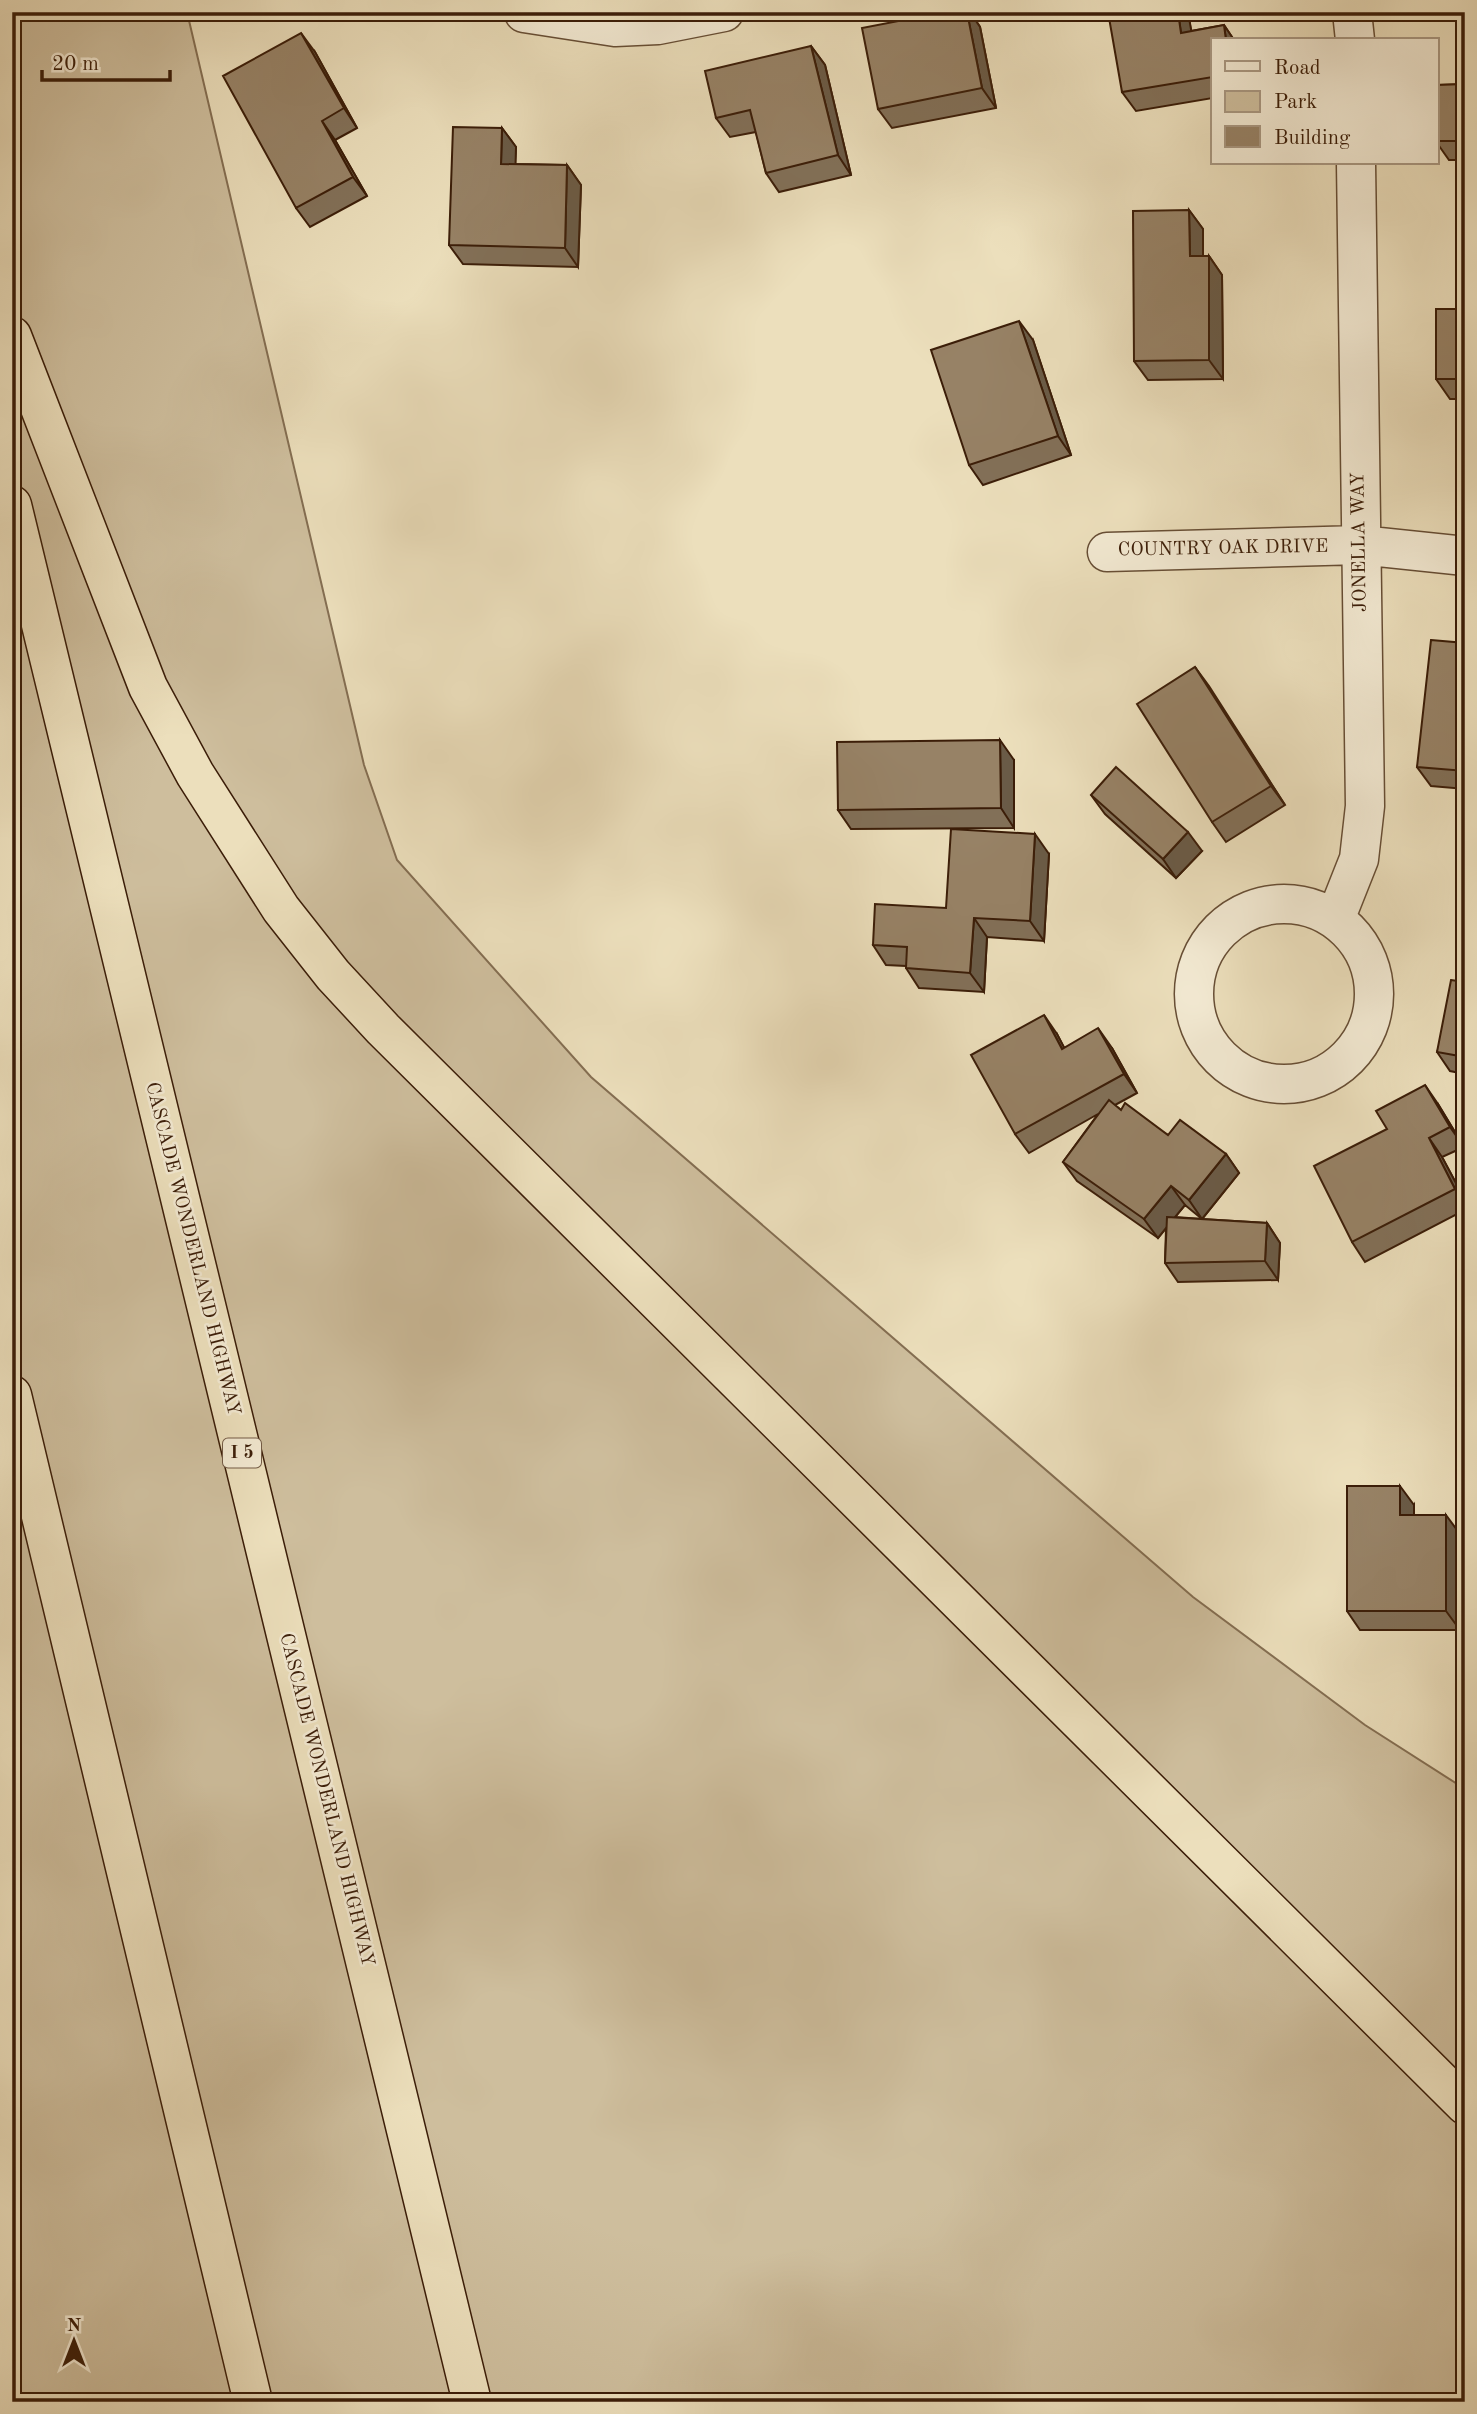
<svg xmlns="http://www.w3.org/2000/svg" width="1477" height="2414" viewBox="0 0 1477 2414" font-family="'Old Standard TT',serif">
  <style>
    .green { fill: #cebe9d; stroke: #846e52; stroke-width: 2 }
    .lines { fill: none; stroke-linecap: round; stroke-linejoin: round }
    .minor-casing { stroke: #674e35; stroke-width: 41 }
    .highway-casing { stroke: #3b1d08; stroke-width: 41 }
    .minor { stroke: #f3ead3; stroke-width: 38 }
    .highway { stroke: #ecdfbc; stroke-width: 38 }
    .wall { fill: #827058; stroke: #3b1d08; stroke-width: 2; fill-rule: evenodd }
    .shaded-wall { fill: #6a5b47; stroke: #3b1d08; stroke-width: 2 }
    .building { fill: #978266; stroke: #3b1d08; stroke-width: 2 }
    .labels { text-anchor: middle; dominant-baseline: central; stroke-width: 5; stroke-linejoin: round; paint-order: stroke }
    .shield { fill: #f3ead3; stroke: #725a45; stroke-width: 2 }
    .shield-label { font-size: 18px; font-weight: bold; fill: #3b1d08 }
    .street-label { font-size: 19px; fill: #3b1d08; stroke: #f3ead3 }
  </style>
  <rect width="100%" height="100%" fill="#ecdfbc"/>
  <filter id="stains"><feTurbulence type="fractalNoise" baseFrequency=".00286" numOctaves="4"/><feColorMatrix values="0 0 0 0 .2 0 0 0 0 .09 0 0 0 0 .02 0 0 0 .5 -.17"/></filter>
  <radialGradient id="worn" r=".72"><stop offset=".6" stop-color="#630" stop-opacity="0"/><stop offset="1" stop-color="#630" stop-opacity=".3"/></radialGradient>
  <path class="green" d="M12 12H187L364 765 397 860 591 1077 1193 1597 1365 1725 1465 1789V2402H12Z"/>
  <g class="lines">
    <defs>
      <path id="minor" d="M1352 12 1355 40
        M524 13 615 27 658 25 724 12
        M1107 552 1360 545 1465 556
        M1194 994a90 90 0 1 1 180 0a90 90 0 1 1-180 0Z
        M1336 917 1359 859 1365 806 1356 163"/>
      <path id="highway" d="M12 336 148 687 195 774 281 909 333 975 383 1029 1465 2105
        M12 505 472 2402
        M12 1395 253 2402"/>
    </defs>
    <use href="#minor" class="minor-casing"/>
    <use href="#highway" class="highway-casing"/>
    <use href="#minor" class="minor"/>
    <use href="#highway" class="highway"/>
  </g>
  <path class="wall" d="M945 12H970L980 27 996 108 892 128 878 109Z
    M1188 12 1191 31 1224 25 1234 40H1213V98L1136 111 1122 92Z
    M811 46 825 65 851 175 779 192 766 173 756 132 730 137 716 118Z
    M315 52 357 128 335 140 367 196 310 227 296 208Z
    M1465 84V205L1456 193V160H1449L1437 143V85Z
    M502 128 516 147 515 164 567 165 581 185 578 267 463 264 449 245Z
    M1189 210 1203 229V256H1209L1222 275 1223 379 1148 380 1134 361Z
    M1465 309V399H1450L1436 379Z
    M1033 340 1071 455 983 485 969 465Z
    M1465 643V789L1431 786 1417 767Z
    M1195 667 1285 805 1226 842 1212 822Z
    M1014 760V828L851 829 838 810Z
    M1091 795 1202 851 1176 878 1105 814Z
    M1049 854 1044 941 987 937 984 992 919 988 906 968V966L886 965 873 945 946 908Z
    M1465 982V1074L1450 1071 1437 1052Z
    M1057 1034 1064 1048H1112L1137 1093 1115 1105 1121 1110 1168 1135 1226 1154 1239 1173 1202 1219 1267 1223 1280 1243 1278 1280 1178 1282 1165 1263 1166 1228 1158 1238 1077 1181 1063 1162 1098 1114 1029 1153 1015 1134ZM1185 1205 1202 1219 1175 1217Z
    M1438 1104 1464 1147 1442 1157 1465 1200V1210L1365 1262 1352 1242Z
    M1414 1505V1515L1460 1534V1630H1360L1347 1611Z"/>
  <path class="shaded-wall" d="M967 12H970L980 27 996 108 982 88Z
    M1178 12H1188L1195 52 1181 33Z
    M1224 25 1234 40H1226Z
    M301 33 315 52 357 128 344 108Z
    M811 46 825 65 851 175 838 155Z
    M322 121 335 140 367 196 353 177Z
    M502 128 516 147 515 183 501 164Z
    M567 165 581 185 578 267 565 248Z
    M1189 210 1203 229V275L1190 256Z
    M1209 256 1222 275 1223 379 1209 360Z
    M1019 321 1033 340 1071 455 1058 436Z
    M1195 667 1209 686 1285 805 1271 786Z
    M1000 740 1014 760V828L1001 808Z
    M1188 832 1202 851 1176 878 1163 859Z
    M1035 834 1049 854 1044 941 1030 921Z
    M974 918 987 937 984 992 970 973Z
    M1044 1015 1057 1034 1075 1068 1062 1049Z
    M1098 1028 1112 1048 1137 1093 1124 1074Z
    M1425 1085 1438 1104 1464 1147 1450 1127Z
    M1429 1138 1442 1157 1465 1200V1202L1455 1189Z
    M1226 1154 1239 1173 1202 1219 1189 1200Z
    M1171 1186 1185 1205 1158 1238 1144 1219Z
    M1267 1223 1280 1243 1278 1280 1265 1261Z
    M1400 1486 1414 1505V1534L1400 1515Z
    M1446 1515 1460 1534V1630L1446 1611Z"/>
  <path class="building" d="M945 12H967L982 88 878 109 862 28Z
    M1108 12H1178L1181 33 1224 25 1226 40H1213V77L1122 92Z
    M301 33 344 108 322 121 353 177 296 208 223 76Z
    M811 46 838 155 766 173 750 110 716 118 705 71Z
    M1465 84V193H1456V141H1437V85Z
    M453 127 502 128 501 164 567 165 565 248 449 245Z
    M1189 210 1190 256H1209V360L1134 361 1133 211Z
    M1436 309H1465V379H1436Z
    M1019 321 1058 436 969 465 931 350Z
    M1431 640 1465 643V771L1417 767Z
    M1195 667 1271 786 1212 822 1137 704Z
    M1000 740 1001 808 838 810 837 742Z
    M1116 767 1188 832 1163 859 1091 795Z
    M951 829 1035 834 1030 921 974 918 970 973 906 968 907 947 873 945 875 904 946 908Z
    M1451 980 1465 982V1057L1437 1052Z
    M1044 1015 1062 1049 1098 1028 1124 1074 1015 1134 971 1055Z
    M1425 1085 1450 1127 1429 1138 1455 1189 1352 1242 1314 1166 1387 1129 1376 1111Z
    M1109 1100 1121 1110 1125 1103 1168 1135 1180 1120 1226 1154 1189 1200 1171 1186 1144 1219 1063 1162Z
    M1167 1217 1267 1223 1265 1261 1165 1263Z
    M1347 1486H1400V1515H1446V1611H1347Z"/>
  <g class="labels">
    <rect class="shield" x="223" y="1438.5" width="38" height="29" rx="5"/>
    <g class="shield-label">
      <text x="242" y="1453">I 5</text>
    </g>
    <g class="street-label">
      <text transform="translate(1360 542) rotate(-91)">JONELLA WAY</text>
      <text transform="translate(1223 549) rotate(-1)">COUNTRY OAK DRIVE</text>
      <text transform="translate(192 1249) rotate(76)">CASCADE WONDERLAND HIGHWAY</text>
      <text transform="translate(326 1800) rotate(76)">CASCADE WONDERLAND HIGHWAY</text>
    </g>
  </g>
  <rect width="1477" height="2414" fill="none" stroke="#ecdfbc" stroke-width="42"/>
  <rect x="14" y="14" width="1449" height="2386" fill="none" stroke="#3b1d08" stroke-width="3.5"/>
  <rect x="21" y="21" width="1435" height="2372" fill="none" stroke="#3b1d08" stroke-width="2"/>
  <rect x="1211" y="38" width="228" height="126" fill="#f3ead3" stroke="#a99882" stroke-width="2"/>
  <rect x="1225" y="61" width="35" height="10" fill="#f3ead3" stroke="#a99882" stroke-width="2"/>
  <text x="1274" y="74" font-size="21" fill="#3b1d08">Road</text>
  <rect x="1225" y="91" width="35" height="21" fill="#cebe9d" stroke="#a99882" stroke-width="2"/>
  <text x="1274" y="108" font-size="21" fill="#3b1d08">Park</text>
  <rect x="1225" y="126" width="35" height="21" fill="#978266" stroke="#a99882" stroke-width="2"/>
  <text x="1274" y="144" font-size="21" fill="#3b1d08">Building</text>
  <g transform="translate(74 2341)" stroke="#f3ead3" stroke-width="5" paint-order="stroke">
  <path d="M0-5L12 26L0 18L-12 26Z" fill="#3b1d08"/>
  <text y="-10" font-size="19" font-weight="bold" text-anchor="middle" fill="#3b1d08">N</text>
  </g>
  <path d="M42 70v10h128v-10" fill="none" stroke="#3b1d08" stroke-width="3.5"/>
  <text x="52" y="70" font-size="21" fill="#3b1d08" stroke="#f3ead3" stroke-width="5" paint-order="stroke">20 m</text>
  <rect width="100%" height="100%" filter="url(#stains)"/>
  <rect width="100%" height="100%" fill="url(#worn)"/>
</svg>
